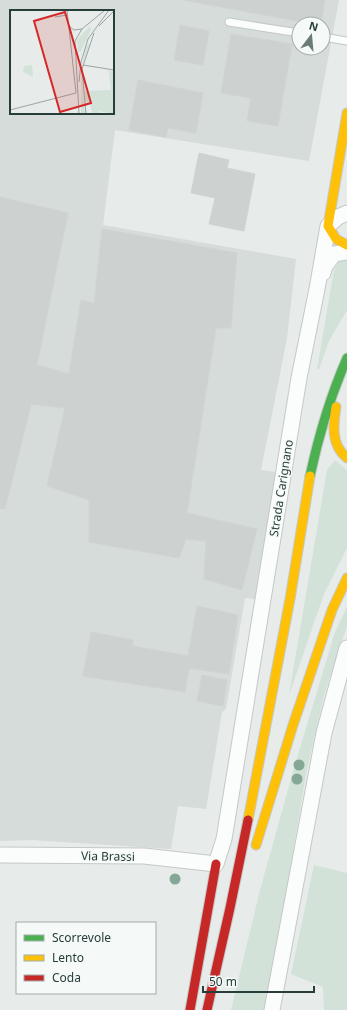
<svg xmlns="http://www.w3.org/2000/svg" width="347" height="1010" viewBox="0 0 347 1010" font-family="'Noto Sans',sans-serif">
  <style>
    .built { fill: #d5dcd9; fill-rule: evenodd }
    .green { fill: #d2e2d8 }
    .building { fill: #cdd2d0; stroke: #d0d4d2 }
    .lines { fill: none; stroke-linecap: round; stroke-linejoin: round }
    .lane-casing { stroke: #c4c8c6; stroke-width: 9 }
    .street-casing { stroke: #c4c8c6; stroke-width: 17 }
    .fast-casing { stroke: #c4c9c7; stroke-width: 11 }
    .slow-casing { stroke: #c4c9c7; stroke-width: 11 }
    .jam-casing { stroke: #c4c9c7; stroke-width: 11 }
    .lane { stroke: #fbfcfc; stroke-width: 7 }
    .street { stroke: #fbfcfc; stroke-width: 15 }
    .fast { stroke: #4caf50; stroke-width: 9 }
    .slow { stroke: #ffc107; stroke-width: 9 }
    .jam { stroke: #c62828; stroke-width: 9 }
    .tree { fill: #85a796 }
    .labels { text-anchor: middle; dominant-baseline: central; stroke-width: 3; stroke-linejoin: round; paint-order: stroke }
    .street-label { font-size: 12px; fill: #263d39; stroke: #f5f9f8 }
    .inset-road { fill: none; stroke: #9aa5a3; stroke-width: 1 }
    .view { fill: #d62828; fill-opacity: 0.15; stroke: #d62828; stroke-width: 2 }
    .inset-edge { fill: none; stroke: #263d39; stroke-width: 2 }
  </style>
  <rect width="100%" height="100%" fill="#e7ebe9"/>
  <path class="built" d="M0 0H339L309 161 115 130 103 225 296 259 287 338 261 470 276 472 255 599 245 598 226 709 222 712 206 809 178 806 171 849 32 840 0 841ZM11 11H113V113H11ZM299 24H323V48H299Z"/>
  <path class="green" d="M347 256V310L329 341 319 369H317L334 270 338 262Z
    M335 460 347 470V548L324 594 289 695 327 470Z
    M347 607V626L324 695 306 774 267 1010H231L260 890 296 761 335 632Z
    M314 865 347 873V1010H324L323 987 291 974Z"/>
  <path class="building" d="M183 0H325L321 24H313Z
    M180 25 209 31 203 65 174 60Z
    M231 34 292 44 278 126 247 121 251 98 221 93Z
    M138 80 203 93 196 133 168 128 166 137 129 130Z
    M199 153 229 160 227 168 255 174 244 231 209 224 215 198 191 193Z
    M0 197 68 213 37 365 69 374 81 300 94 303 102 229 237 253 231 328H216L187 513 257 529 242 590 204 579 206 541 186 539 179 558 89 542V500L47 486 65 408 31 404 5 509 0 508Z
    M197 606 238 615 229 674 189 668 185 692 83 676 91 632 133 640V646L188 656Z
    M202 675 227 680 223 706 197 701Z"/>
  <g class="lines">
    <defs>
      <path id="lane" d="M229 22 299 33
        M323 37 347 41"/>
      <path id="street" d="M323 273 325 266 334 254 347 252
        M0 855 144 856 216 864 224 839 299 378 317 289 328 226 338 217 347 213
        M272 1010 324 733 347 648"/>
      <path id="fast" d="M310 476C319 434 330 397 347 358"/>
      <path id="slow" d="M347 113 328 226 336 239 347 245
        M336 407C333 426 331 445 347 458
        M248 820 290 599 310 476
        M256 845 293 725 332 610 347 578"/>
      <path id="jam" d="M190 1010 216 864
        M207 1010 230 908 248 820"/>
    </defs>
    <use href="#lane" class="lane-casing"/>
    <use href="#street" class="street-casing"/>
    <use href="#fast" class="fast-casing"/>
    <use href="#slow" class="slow-casing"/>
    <use href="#jam" class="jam-casing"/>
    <use href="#lane" class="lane"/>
    <use href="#street" class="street"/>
    <use href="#fast" class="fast"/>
    <use href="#slow" class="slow"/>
    <use href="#jam" class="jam"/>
  </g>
  <g class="tree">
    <circle cx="299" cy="765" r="5.5"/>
    <circle cx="297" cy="779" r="5.5"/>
    <circle cx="175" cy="879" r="5.5"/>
  </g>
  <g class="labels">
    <g class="street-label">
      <text transform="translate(281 488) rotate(-81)">Strada Carignano</text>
      <text transform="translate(108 856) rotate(1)">Via Brassi</text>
    </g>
  </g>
  <g transform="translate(10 10)">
    <rect width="104" height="104" fill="#e7ebe9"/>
    <path d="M80 16 81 20 71 41 68 42 67 30ZM80 33 71 59 75 104H71V59L76 37ZM22 55 23 67 13 62 14 56ZM99 61H104V104L89 101V104H83L79 92 75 91V81L101 80Z" fill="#d2e2d8"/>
    <path class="inset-road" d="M45 7 57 5M59 16 64 20 72 19M89 16 104 1M73 55 104 60M69 72 71 52 78 29 99 0M0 100 66 83 57 0M69 104 65 31 72 19 95 0M76 104 72 59 84 23"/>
    <path class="view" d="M55 2 81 93 50 102 24 11Z"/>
    <rect width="104" height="104" class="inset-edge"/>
  </g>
  <rect x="16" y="922" width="140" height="72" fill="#f5f9f8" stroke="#a2aeac"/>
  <rect x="24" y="935" width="20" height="6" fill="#4caf50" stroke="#a2aeac"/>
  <text x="52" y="942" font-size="12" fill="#263d39">Scorrevole</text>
  <rect x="24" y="955" width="20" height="6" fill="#ffc107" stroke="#a2aeac"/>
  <text x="52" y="962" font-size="12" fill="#263d39">Lento</text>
  <rect x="24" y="975" width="20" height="6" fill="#c62828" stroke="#a2aeac"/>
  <text x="52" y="982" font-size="12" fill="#263d39">Coda</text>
  <g transform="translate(311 36) rotate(16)"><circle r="19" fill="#f5f9f8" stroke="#a2aeac"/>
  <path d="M0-3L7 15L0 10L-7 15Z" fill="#6a7a77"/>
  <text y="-6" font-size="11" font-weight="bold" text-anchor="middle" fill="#263d39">N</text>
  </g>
  <path d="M203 986v6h111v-6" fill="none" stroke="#263d39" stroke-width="2"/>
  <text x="209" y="986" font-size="12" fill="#263d39" stroke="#f5f9f8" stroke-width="3" paint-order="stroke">50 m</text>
</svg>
